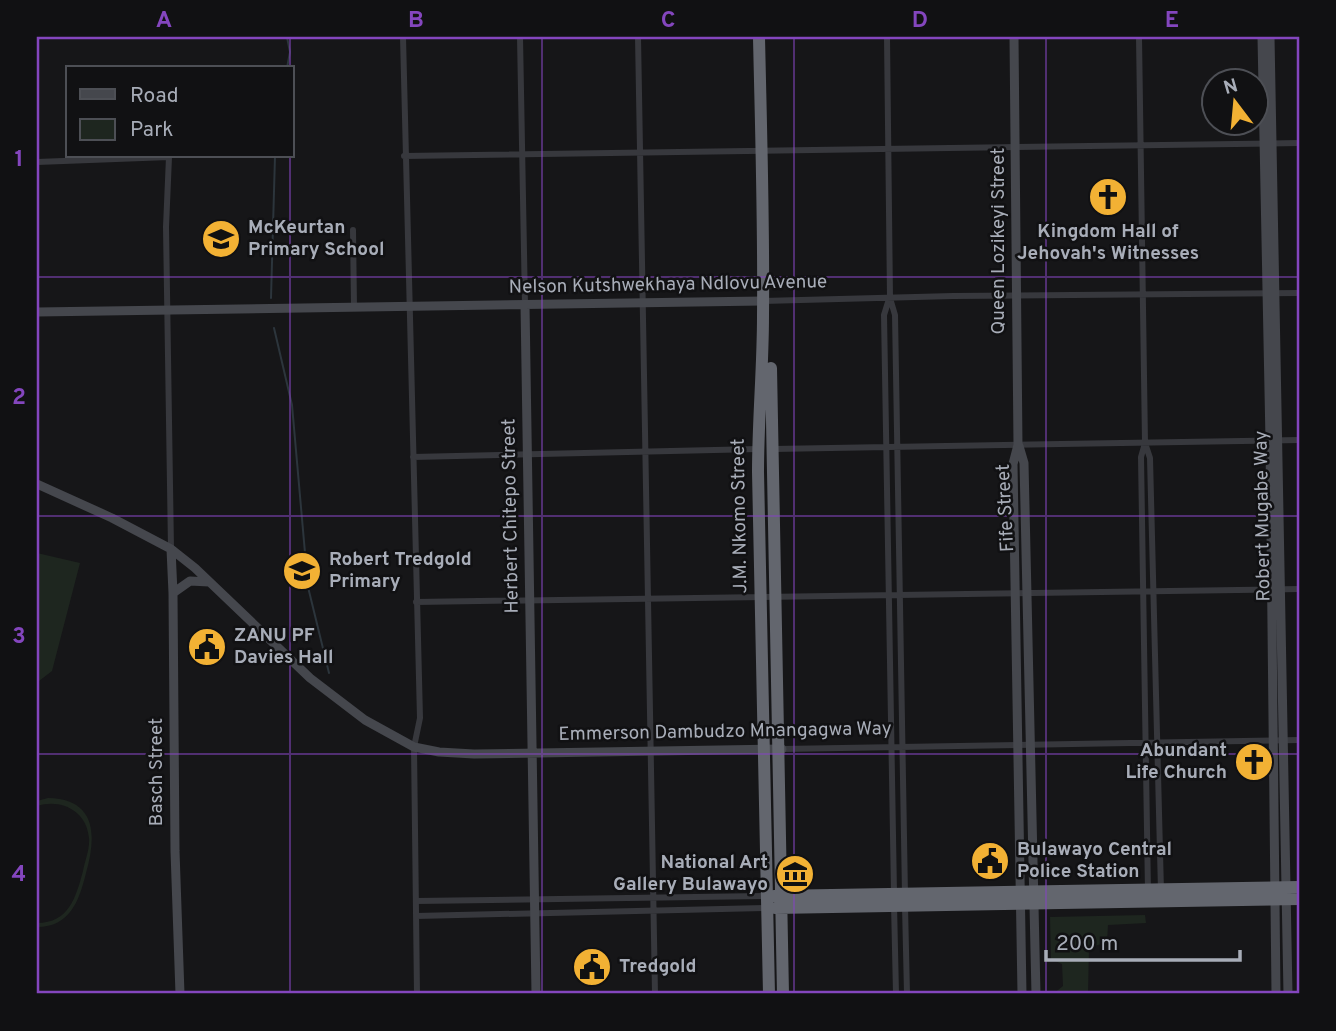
<svg xmlns="http://www.w3.org/2000/svg" width="1336" height="1031" viewBox="0 0 1336 1031" font-family="Overpass,sans-serif">
  <style>
    .green { fill: #1e261f }
    .lines { fill: none; stroke-linecap: round; stroke-linejoin: round }
    .stream { stroke: #2c353c; stroke-width: 2 }
    .street { stroke: #37383d; stroke-width: 6 }
    .secondary { stroke: #45474d; stroke-width: 9 }
    .highway { stroke: #63666e; stroke-width: 12 }
    .grid { fill: none; stroke: #8446be; stroke-width: 2; stroke-opacity: 0.55 }
    .labels { text-anchor: middle; dominant-baseline: central; stroke-width: 5; stroke-linejoin: round; paint-order: stroke }
    .poi-label { font-size: 19px; font-weight: bold; fill: #a8adb8; stroke: #111113; text-anchor: start }
    .street-label { font-size: 19px; fill: #a8adb8; stroke: #111113 }
    .neatline { fill: none; stroke: #8446be; stroke-width: 2.5 }
    .grid-label { font-size: 23px; text-anchor: middle; font-weight: bold; fill: #8446be }
  </style>
  <rect width="100%" height="100%" fill="#161618"/>
  <path class="green" d="M37 553 80 563 52 671 39 681 37 680Z
    M48 798C98 799 96 838 86 873 79 901 70 927 37 927V923C69 923 76 897 83 871 85 860 90 849 89 838 87 811 61 798 37 806V801Z
    M1145 915 1146 923 1108 925 1107 942H1102L1101 944 1089 948 1088 994H1053L1063 986 1062 964 1051 959 1050 917Z"/>
  <g class="lines">
    <path class="stream" d="M287 37 290 52 287 68
      M271 298 275 156
      M274 328 292 405 308 587 329 673"/>
    <path class="street" d="M403 37 420 718 414 747 417 994
      M520 37 525 305
      M638 37 655 994
      M887 37 890 298 895 315 905 895
      M1139 37 1145 443 1141 457 1148 892
      M404 156 1299 143
      M37 162 169 157 166 227 171 549
      M353 230 354 307
      M889 299 884 315 894 893
      M763 301 953 296 1299 293
      M1145 443 1150 458 1161 891
      M773 449 1299 440
      M413 457 758 449
      M416 602 1299 589
      M782 749 1299 740
      M416 901 767 896
      M894 904 896 994
      M905 906 907 994
      M416 916 767 908"/>
    <path class="secondary" d="M1014 37 1018 445 1013 464 1022 994
      M1262 37 1270 441 1276 994
      M1270 37 1288 994
      M525 305 536 994
      M37 312 763 301
      M1019 446 1024 463 1036 994
      M37 484 112 518 171 549 195 568 310 678 365 720 414 747 439 752 474 754 782 749
      M171 549 173 593 175 851 180 994
      M173 593 190 581 209 582"/>
    <path class="highway" d="M759 37C761 130 764 223 763 316 763 368 758 420 758 472L769 994
      M771 368 783 994
      M774 896 1299 887
      M775 908 1299 899"/>
  </g>
  <path class="grid" d="M290 37V68M542 37V994M794 37V994M1046 37V994M290 156V994M37 277H1299M37 516H1299M37 754H1299"/>
  <defs>
    <symbol id="church-disc" viewBox="-11 -11 22 22"><circle r="9.5" fill="#f2b134" stroke="#111113"/><path d="M-1.2-6h2.4v3.5h3.3v2.4h-3.3V6h-2.4V-.1h-3.3v-2.4h3.3Z" fill="#111"/></symbol>
    <symbol id="school-disc" viewBox="-11 -11 22 22"><circle r="9.5" fill="#f2b134" stroke="#111113"/><path d="M0-5L7-2L0 1L-7-2ZM-4 1L0 2.5L4 1V4Q0 6-4 4Z" fill="#111"/></symbol>
    <symbol id="civic-disc" viewBox="-11 -11 22 22"><circle r="9.5" fill="#f2b134" stroke="#111113"/><path d="M-.6-6.5H3V-4.5H.6V-3L4-1V1h2V6H-6V1h2V-1L-.6-3ZM-1.2 2.5V6h2.4V2.5Z" fill="#111"/></symbol>
    <symbol id="museum-disc" viewBox="-11 -11 22 22"><circle r="9.5" fill="#f2b134" stroke="#111113"/><path d="M0-6L6-3V-2H-6V-3ZM-5-1h2V3h-2ZM-1-1h2V3h-2ZM3-1h2V3H3ZM-6 4H6V6H-6Z" fill="#111"/></symbol>
  </defs>
  <g fill-rule="evenodd">
    <use href="#church-disc" x="1086" y="175" width="44" height="44"/>
    <use href="#school-disc" x="199" y="217" width="44" height="44"/>
    <use href="#school-disc" x="280" y="549" width="44" height="44"/>
    <use href="#civic-disc" x="185" y="625" width="44" height="44"/>
    <use href="#church-disc" x="1232" y="740" width="44" height="44"/>
    <use href="#civic-disc" x="968" y="839" width="44" height="44"/>
    <use href="#museum-disc" x="773" y="852" width="44" height="44"/>
    <use href="#civic-disc" x="570" y="945" width="44" height="44"/>
  </g>
  <g class="labels">
    <g class="poi-label">
      <text x="248" y="228">McKeurtan<tspan x="248" dy="22">Primary School</tspan></text>
      <text x="1108" y="232" text-anchor="middle">Kingdom Hall of<tspan x="1108" dy="22">Jehovah's Witnesses</tspan></text>
      <text x="329" y="560">Robert Tredgold<tspan x="329" dy="22">Primary</tspan></text>
      <text x="234" y="636">ZANU PF<tspan x="234" dy="22">Davies Hall</tspan></text>
      <text x="1227" y="751" text-anchor="end">Abundant<tspan x="1227" dy="22">Life Church</tspan></text>
      <text x="1017" y="850">Bulawayo Central<tspan x="1017" dy="22">Police Station</tspan></text>
      <text x="768" y="863" text-anchor="end">National Art<tspan x="768" dy="22">Gallery Bulawayo</tspan></text>
      <text x="619" y="967">Tredgold</text>
    </g>
    <g class="street-label">
      <text transform="translate(999 241) rotate(-90)">Queen Lozikeyi Street</text>
      <text transform="translate(668 285) rotate(-1)">Nelson Kutshwekhaya Ndlovu Avenue</text>
      <text transform="translate(1006 508) rotate(-93)">Fife Street</text>
      <text transform="translate(511 516) rotate(-91)">Herbert Chitepo Street</text>
      <text transform="translate(740 516) rotate(-91)">J.M. Nkomo Street</text>
      <text transform="translate(1263 516) rotate(-91)">Robert Mugabe Way</text>
      <text transform="translate(725 732) rotate(-1)">Emmerson Dambudzo Mnangagwa Way</text>
      <text transform="translate(157 772) rotate(-90)">Basch Street</text>
    </g>
  </g>
  <rect width="1336" height="1031" fill="none" stroke="#111113" stroke-width="77"/>
  <rect x="66" y="66" width="228" height="91" fill="#111113" stroke="#4d4f55" stroke-width="2"/>
  <rect x="80" y="89" width="35" height="10" fill="#45474d" stroke="#4d4f55" stroke-width="2"/>
  <text x="130" y="102" font-size="21" fill="#a8adb8">Road</text>
  <rect x="80" y="119" width="35" height="21" fill="#1e261f" stroke="#4d4f55" stroke-width="2"/>
  <text x="130" y="136" font-size="21" fill="#a8adb8">Park</text>
  <g transform="translate(1235 102) rotate(344)"><circle r="33" fill="#111113" stroke="#4d4f55" stroke-width="2"/>
  <path d="M0-5L12 26L0 18L-12 26Z" fill="#f2b134"/>
  <text y="-10" font-size="19" font-weight="bold" text-anchor="middle" fill="#a8adb8">N</text>
  </g>
  <path d="M1046 950v10h194v-10" fill="none" stroke="#a8adb8" stroke-width="3.5"/>
  <text x="1056" y="950" font-size="21" fill="#a8adb8" stroke="#111113" stroke-width="5" paint-order="stroke">200 m</text>
  <rect x="38" y="38" width="1260" height="954" class="neatline"/>
  <g class="grid-label">
    <text x="164" y="27">A</text>
    <text x="416" y="27">B</text>
    <text x="668" y="27">C</text>
    <text x="920" y="27">D</text>
    <text x="1172" y="27">E</text>
    <text x="19" y="166">1</text>
    <text x="19" y="404">2</text>
    <text x="19" y="643">3</text>
    <text x="19" y="881">4</text>
  </g>
</svg>
